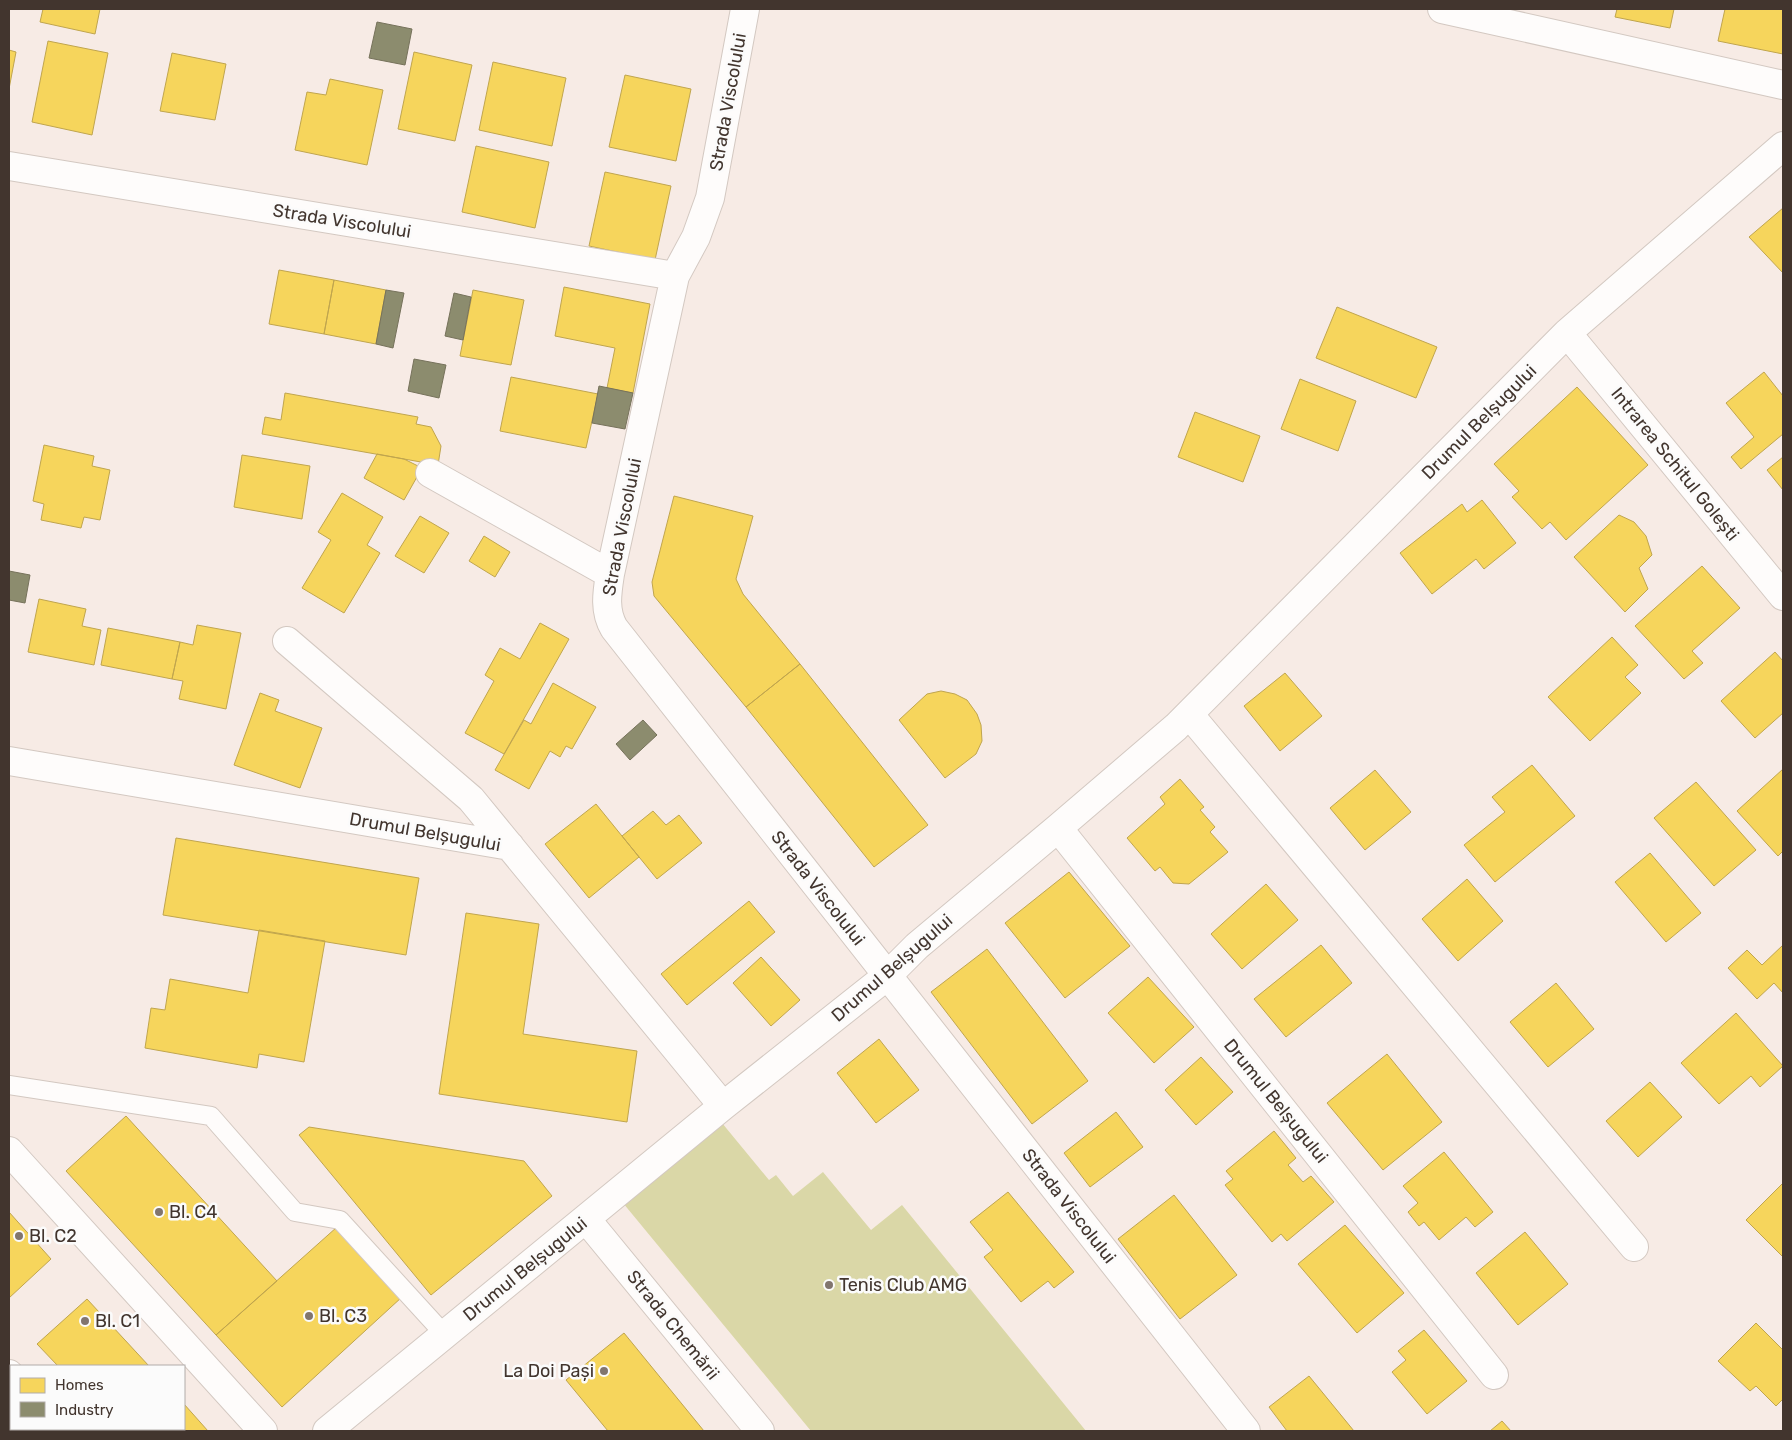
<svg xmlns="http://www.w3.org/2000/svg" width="1792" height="1440" viewBox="0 0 1792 1440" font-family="Rubik,sans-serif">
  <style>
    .green { fill: #dad7a7 }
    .homes { fill: #f6d55c; stroke: #c0a54e }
    .industry { fill: #8c8c6e; stroke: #76725b }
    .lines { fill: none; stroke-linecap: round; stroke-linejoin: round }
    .lane-casing { stroke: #d3c8c1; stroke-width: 20 }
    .street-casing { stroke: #d3c8c1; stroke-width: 30 }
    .lane { stroke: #fefcfb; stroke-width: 18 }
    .street { stroke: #fefcfb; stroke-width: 28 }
    .poi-dot { fill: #81756e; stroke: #fbfbfb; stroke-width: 2 }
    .labels { text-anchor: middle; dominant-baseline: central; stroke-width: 5; stroke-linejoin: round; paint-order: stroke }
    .street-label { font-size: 18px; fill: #42352e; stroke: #fbfbfb }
    .poi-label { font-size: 18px; fill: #42352e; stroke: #fbfbfb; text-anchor: start }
  </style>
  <rect width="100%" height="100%" fill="#f7ebe5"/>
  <path class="green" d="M722 1123 769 1180 776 1175 793 1196 823 1172 871 1230 902 1205 1086 1431H811L623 1203Z"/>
  <path class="homes" d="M43 9H100L95 34 40 22Z
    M1617 9H1674L1670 28 1615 17Z
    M1725 9H1783V54L1718 41Z
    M48 41 108 53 92 135 32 122Z
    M9 50 16 52 9 89Z
    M414 52 472 65 455 141 398 129Z
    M172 53 226 64 215 120 160 111Z
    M493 62 566 78 552 146 479 130Z
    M625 75 691 89 676 161 609 147Z
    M330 79 383 90 367 165 295 150 307 92 326 95Z
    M476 146 549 162 535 228 462 212Z
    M605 172 671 186 655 260 589 246Z
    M1783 208V273L1749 237Z
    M279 270 334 280 324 334 269 324Z
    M334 280 386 290 376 344 324 334Z
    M564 287 650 304 633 393 607 388 615 348 555 336Z
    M473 290 524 300 511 365 460 356Z
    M1337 307 1437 347 1416 398 1316 358Z
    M1764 372 1783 396V434L1741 469 1731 457 1754 437 1726 403Z
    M511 377 598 394 586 448 500 431Z
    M1300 379 1356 401 1338 451 1281 429Z
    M1577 387 1648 465 1566 540 1550 522 1542 529 1512 497 1519 491 1494 464Z
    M285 393 418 417 416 424 431 427 441 446 438 465 262 434 265 417 281 420Z
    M1195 412 1260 436 1243 482 1178 457Z
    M44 445 94 456 92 466 110 470 100 520 84 517 81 528 41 520 44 504 33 501Z
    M377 454 404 459 422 468 404 500 364 478Z
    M242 455 310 466 302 519 234 507Z
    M1783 457V490L1767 470Z
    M342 493 383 517 367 545 380 553 344 613 302 588 331 540 318 532Z
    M674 496 753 516 736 579 743 594 800 664 746 707 654 596 652 582Z
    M1482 500 1516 543 1484 569 1476 559 1432 594 1400 553 1462 504 1467 512Z
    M1619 515 1634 522 1646 536 1652 555 1639 568 1648 589 1625 612 1574 557Z
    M420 516 449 533 424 573 395 556Z
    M484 536 510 552 495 577 469 561Z
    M1702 566 1740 608 1692 651 1703 663 1684 679 1635 626Z
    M39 599 86 609 82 626 101 630 94 665 28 652Z
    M540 623 569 639 504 754 465 733 494 681 485 675 500 648 520 659Z
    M197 625 241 633 226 709 179 699 183 681 172 679 180 642 193 645Z
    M108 628 180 642 172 679 101 665Z
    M1612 637 1638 665 1625 677 1641 693 1590 741 1548 697Z
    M1775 652 1783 661V713L1755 738 1721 701Z
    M800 664 928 825 874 867 746 707Z
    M1285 673 1322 716 1280 751 1244 706Z
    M553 683 596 707 572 749 566 746 560 757 550 751 529 789 495 770 524 720 531 724Z
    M941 691 955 694 967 700 977 714 981 725 982 741 976 754 945 778 899 720 927 694Z
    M260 693 279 700 275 711 322 728 300 788 234 765Z
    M1532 765 1575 816 1495 882 1464 845 1505 812 1492 797Z
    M1783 769V851L1778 856 1737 811Z
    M1375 770 1411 812 1365 850 1330 808Z
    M1180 779 1204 807 1200 810 1215 827 1210 832 1228 852 1189 884 1173 883 1160 867 1155 871 1127 838 1165 804 1160 797Z
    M1696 782 1756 850 1714 886 1654 818Z
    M596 804 639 857 589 898 545 844Z
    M653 811 666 825 679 815 702 843 657 879 622 836Z
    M176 838 419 878 406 955 163 915Z
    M1650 853 1701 913 1666 942 1615 882Z
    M1069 872 1130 946 1065 998 1005 923Z
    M1467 879 1503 921 1458 961 1422 919Z
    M1266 884 1298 920 1242 969 1211 934Z
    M749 901 775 932 687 1005 661 974Z
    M466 913 539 924 523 1034 637 1051 627 1122 439 1094Z
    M259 930 325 941 304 1062 259 1054 257 1068 145 1048 151 1008 165 1010 170 979 248 993Z
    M1321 945 1352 983 1286 1037 1254 999Z
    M1783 945V993L1774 983 1757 999 1728 968 1747 950 1762 965Z
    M987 949 1088 1081 1032 1124 931 992Z
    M761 957 800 1000 771 1026 733 983Z
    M1148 977 1194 1027 1154 1063 1108 1013Z
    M1556 983 1594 1029 1548 1067 1510 1022Z
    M1736 1013 1783 1066 1760 1087 1751 1076 1719 1104 1681 1063Z
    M879 1039 919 1090 876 1123 837 1073Z
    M1387 1054 1442 1122 1383 1170 1327 1103Z
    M1201 1057 1233 1092 1196 1125 1165 1090Z
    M1650 1082 1682 1117 1638 1157 1606 1121Z
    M1116 1112 1143 1147 1090 1187 1064 1153Z
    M126 1116 277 1281 216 1335 66 1171Z
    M309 1127 524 1161 552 1196 431 1295 299 1135Z
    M1274 1131 1296 1158 1288 1165 1303 1182 1311 1176 1334 1202 1287 1241 1281 1234 1272 1242 1225 1185 1233 1179 1226 1171Z
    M1444 1152 1493 1212 1475 1227 1466 1217 1439 1240 1424 1222 1419 1226 1408 1212 1418 1203 1403 1186Z
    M1783 1183V1257L1746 1220Z
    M1008 1192 1074 1272 1054 1288 1048 1281 1021 1302 984 1257 993 1250 970 1222Z
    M1174 1195 1237 1275 1180 1319 1118 1239Z
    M9 1212 51 1259 9 1298Z
    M1345 1225 1404 1293 1357 1333 1298 1264Z
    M337 1227 402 1297 282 1407 216 1335Z
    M1525 1232 1568 1284 1518 1325 1476 1273Z
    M87 1299 149 1366H58L37 1344Z
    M1756 1323 1783 1350V1399L1776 1406 1756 1386 1750 1391 1718 1361Z
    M1424 1330 1467 1381 1427 1414 1392 1372 1406 1360 1398 1351Z
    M624 1333 704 1431H608L566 1380Z
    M1309 1376 1354 1431H1287L1269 1407Z
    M184 1404 208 1431H118L115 1429H184Z
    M9 1408 11 1411V1429H28L30 1431H9Z
    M1502 1421 1511 1431H1490Z"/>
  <path class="industry" d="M377 22 412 29 405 65 369 58Z
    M386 290 404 293 393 348 376 344Z
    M454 293 471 297 463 340 445 336Z
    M414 359 446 365 439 398 408 391Z
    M599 386 633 393 625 429 592 423Z
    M9 571 30 575 25 603 9 600Z
    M643 720 657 735 630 760 616 744Z"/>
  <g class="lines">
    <defs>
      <path id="lane" d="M9 1085 211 1116 295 1212 340 1220 445 1335"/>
      <path id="street" d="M745 9 710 198 696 237 675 276 610 574C607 593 604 611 614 628L1246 1431
        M1442 9 1783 85
        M9 166 675 276
        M1567 333 1783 596
        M430 473 610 574
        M287 641 471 799 723 1106
        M1189 714 1634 1247
        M9 761 510 846
        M1058 828 1494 1375
        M9 1151 263 1431
        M586 1219 760 1431
        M9 1374 11 1376
        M59 1429 61 1431
        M327 1431 723 1106 887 976 917 946 1058 828 1176 727 1567 333 1783 146"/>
    </defs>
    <use href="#lane" class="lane-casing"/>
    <use href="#street" class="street-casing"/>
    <use href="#lane" class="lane"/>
    <use href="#street" class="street"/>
  </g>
  <g class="poi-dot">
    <circle cx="159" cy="1212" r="5"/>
    <circle cx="19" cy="1236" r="5"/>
    <circle cx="829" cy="1285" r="5"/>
    <circle cx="309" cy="1316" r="5"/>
    <circle cx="85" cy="1321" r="5"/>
    <circle cx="604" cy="1371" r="5"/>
  </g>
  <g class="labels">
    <g class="street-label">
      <text transform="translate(728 102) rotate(-80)">Strada Viscolului</text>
      <text transform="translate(342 221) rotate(9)">Strada Viscolului</text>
      <text transform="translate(1479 422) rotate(-45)">Drumul Belșugului</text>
      <text transform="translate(1675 464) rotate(51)">Intrarea Schitul Golești</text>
      <text transform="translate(622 527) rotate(-79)">Strada Viscolului</text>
      <text transform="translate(425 832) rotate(10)">Drumul Belșugului</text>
      <text transform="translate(818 888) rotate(52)">Strada Viscolului</text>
      <text transform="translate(892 968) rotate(-41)">Drumul Belșugului</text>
      <text transform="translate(1276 1101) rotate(51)">Drumul Belșugului</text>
      <text transform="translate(1069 1206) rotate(52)">Strada Viscolului</text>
      <text transform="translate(525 1269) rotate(-39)">Drumul Belșugului</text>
      <text transform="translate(673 1325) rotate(51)">Strada Chemării</text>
    </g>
    <g class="poi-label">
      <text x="169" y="1212">Bl. C4</text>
      <text x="29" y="1236">Bl. C2</text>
      <text x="839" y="1285">Tenis Club AMG</text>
      <text x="319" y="1316">Bl. C3</text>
      <text x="95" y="1321">Bl. C1</text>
      <text x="594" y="1371" text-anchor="end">La Doi Pași</text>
    </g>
  </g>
  <rect width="1792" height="1440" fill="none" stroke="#42352e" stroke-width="20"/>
  <rect x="10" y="1365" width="175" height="65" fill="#fbfbfb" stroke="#b1aca9"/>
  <rect x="20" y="1378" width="25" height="15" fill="#f6d55c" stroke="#b1aca9"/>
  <text x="55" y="1390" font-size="15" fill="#42352e">Homes</text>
  <rect x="20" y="1402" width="25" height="15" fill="#8c8c6e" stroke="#b1aca9"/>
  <text x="55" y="1415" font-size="15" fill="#42352e">Industry</text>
</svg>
